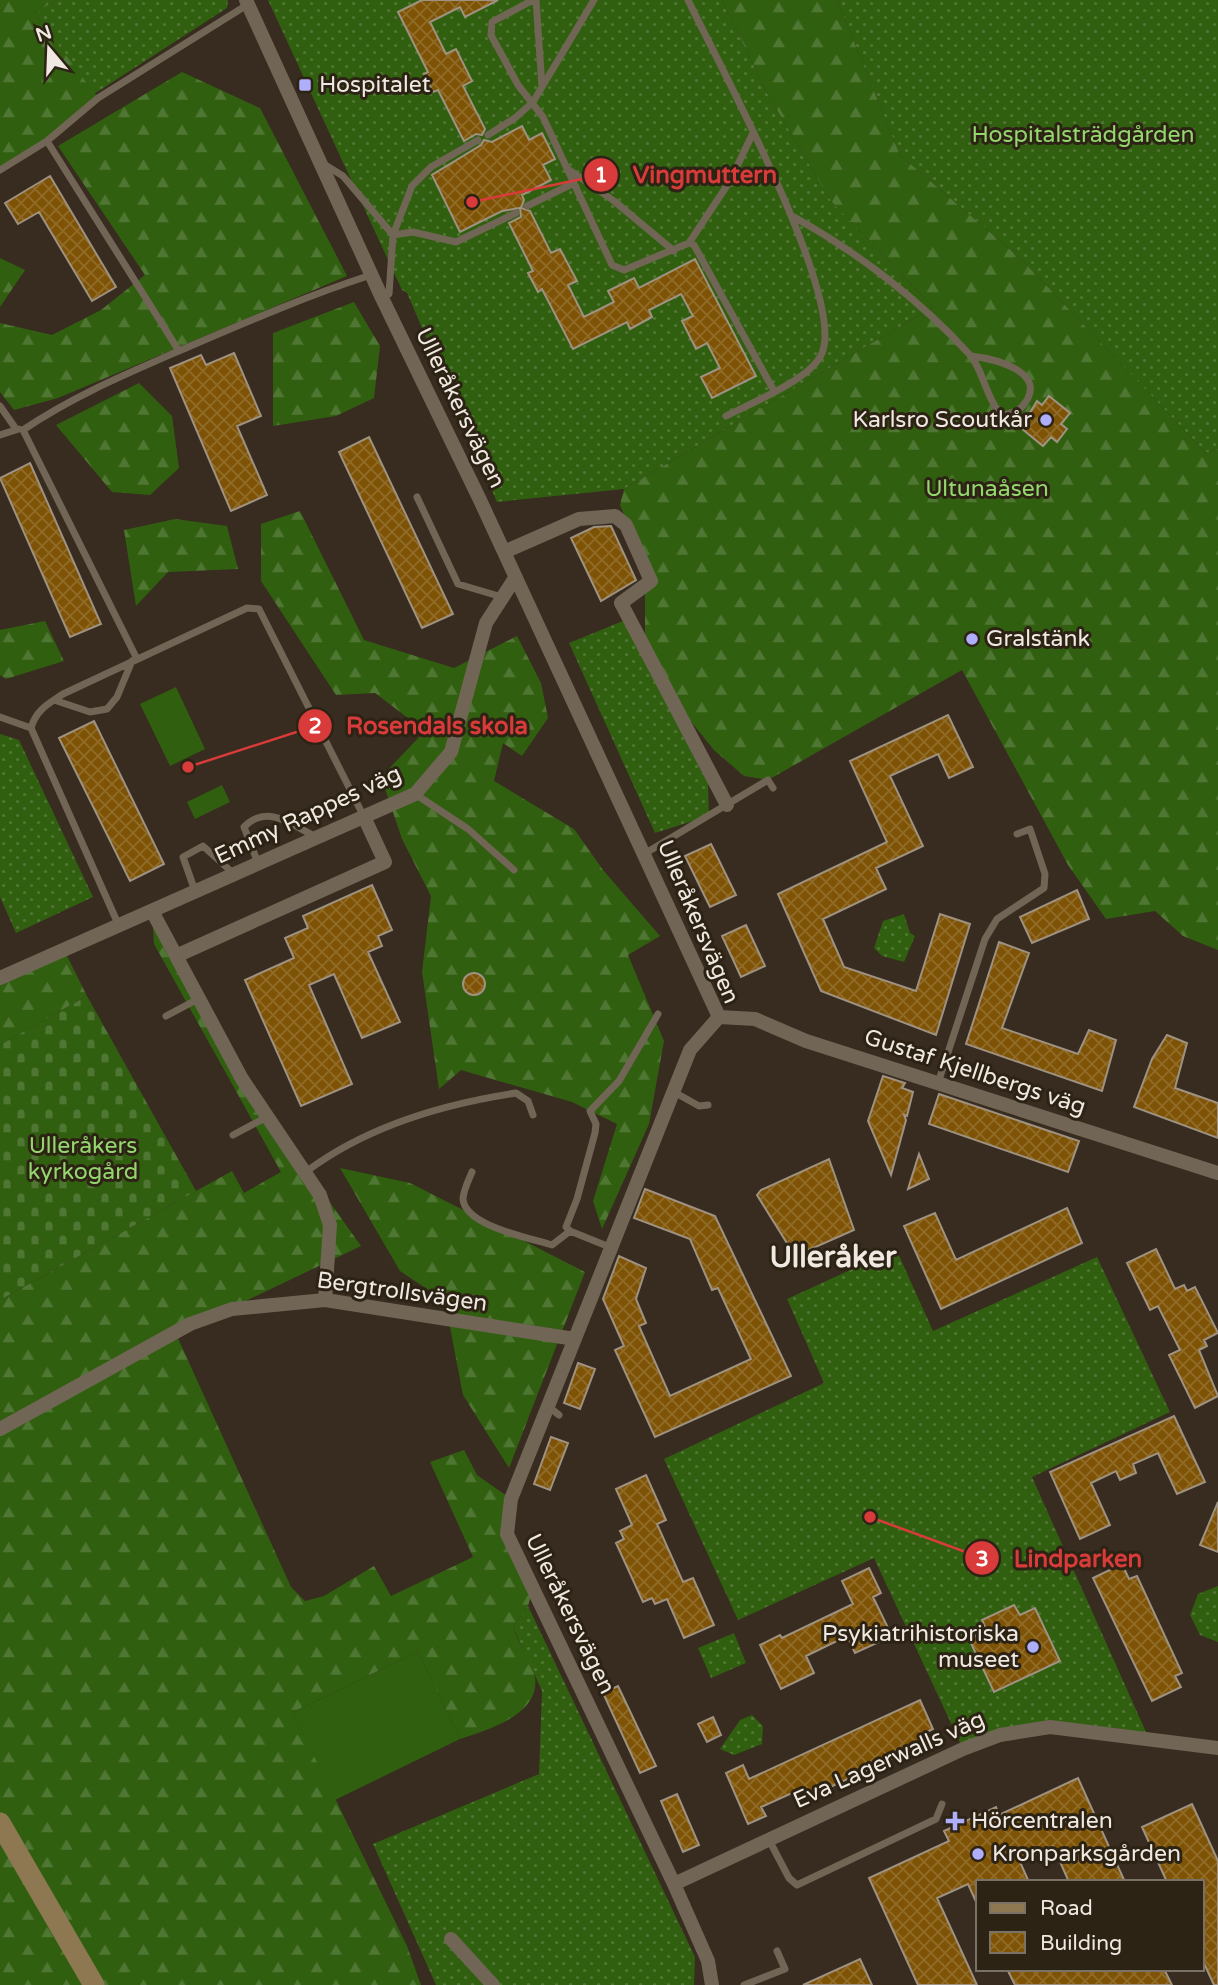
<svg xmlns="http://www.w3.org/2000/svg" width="1218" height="1985" viewBox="0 0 1218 1985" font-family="'Varela Round',sans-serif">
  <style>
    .grass { fill: url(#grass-dots) }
    .forest { fill: url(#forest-firs) }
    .cemetery { fill: url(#cemetery-stones) }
    .pitch { fill: #315f10 }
    .building { fill: url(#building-cross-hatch); stroke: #9f9282; stroke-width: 2 }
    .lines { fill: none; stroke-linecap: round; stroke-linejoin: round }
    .lane { stroke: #716556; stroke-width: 7 }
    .street { stroke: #716556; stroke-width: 14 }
    .secondary { stroke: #8d7852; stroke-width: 21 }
    .poi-dot { fill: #afaefa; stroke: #2d2315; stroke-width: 2.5 }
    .labels { text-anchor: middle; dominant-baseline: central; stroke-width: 6; stroke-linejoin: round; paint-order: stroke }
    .poi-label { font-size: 23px; fill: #f0e9e1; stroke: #2d2315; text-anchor: start }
    .park-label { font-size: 23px; fill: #94d76e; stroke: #2d2315 }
    .street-label { font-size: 23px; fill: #f0e9e1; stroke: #2d2315 }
    .district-label { font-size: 30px; font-weight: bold; fill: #f0e9e1; stroke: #2d2315 }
    .leader { fill: none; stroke: #d93b3a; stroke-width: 2.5 }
    .callout-dot { fill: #d93b3a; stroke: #2d2315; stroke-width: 2.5 }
    .mark-label { font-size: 21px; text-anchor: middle; font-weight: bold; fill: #fff }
    .callout-label { font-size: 24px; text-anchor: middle; font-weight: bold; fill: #d93b3a; stroke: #2d2315; stroke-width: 6; stroke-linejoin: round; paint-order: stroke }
  </style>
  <defs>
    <pattern id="grass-dots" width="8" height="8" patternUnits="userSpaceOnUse" patternTransform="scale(1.75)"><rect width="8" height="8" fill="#315f10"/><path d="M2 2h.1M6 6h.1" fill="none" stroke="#4f7632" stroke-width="1.8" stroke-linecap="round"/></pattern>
    <pattern id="forest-firs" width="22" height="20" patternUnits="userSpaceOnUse" patternTransform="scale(1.75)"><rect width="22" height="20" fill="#315f10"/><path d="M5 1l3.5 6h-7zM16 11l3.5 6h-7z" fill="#4f7632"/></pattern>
    <pattern id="cemetery-stones" width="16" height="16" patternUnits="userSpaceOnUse" patternTransform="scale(1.75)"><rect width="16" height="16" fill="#315f10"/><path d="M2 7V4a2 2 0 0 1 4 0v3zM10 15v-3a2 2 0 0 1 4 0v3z" fill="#4f7632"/></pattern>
    <pattern id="building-cross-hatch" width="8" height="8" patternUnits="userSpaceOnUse" patternTransform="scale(1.75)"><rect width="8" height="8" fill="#7e5305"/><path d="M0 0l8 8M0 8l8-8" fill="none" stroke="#916c29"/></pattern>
  </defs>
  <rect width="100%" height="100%" fill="#372c1f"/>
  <path class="grass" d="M55 0H228L227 8 94 94 35 14Z
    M268 0H722L767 93 831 201 933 307 624 489 497 502 407 293 402 290Z
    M837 0H1218V449L1206 453 1021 259 900 155Z
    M623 621 708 783 709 816 655 833 569 643Z
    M0 734 19 740 93 897 16 933 0 897Z
    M904 914 910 933 915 936 904 962 882 956 874 948 883 921Z
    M896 1249 933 1331 1097 1257 1170 1412 1032 1477 1150 1741 1050 1727 963 1749 874 1558 738 1620 664 1459 824 1383 787 1299Z
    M1218 1586V1642L1200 1635 1190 1615 1198 1594Z
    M528 1606 695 1957 694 1985H436L373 1844 539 1774 542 1691 513 1627Z
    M734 1633 746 1663 711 1678 698 1648Z
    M752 1715 763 1726 762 1744 734 1755 720 1749 740 1720Z"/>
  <path class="forest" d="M0 0H55L35 14 98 98 47 141 0 170Z
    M722 0H837L900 155 1021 259 1206 453 1218 449V950L1183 936 1155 911 1106 919 1068 865 962 670 768 780 744 776 714 750 679 707 645 636V566L620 505 624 489 933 307 831 201 767 93Z
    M182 72 260 108 347 276 58 398 14 410 0 392V323L52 335 101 310 145 275 58 146Z
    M0 258 25 270 0 307Z
    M354 302 380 346 374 398 336 416 273 426V333Z
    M139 383 172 416 179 468 150 495 112 492 56 425Z
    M300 511 364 640 454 668 517 636 541 683 548 718 522 756 503 743 494 781 574 829 603 870 660 936 628 955 664 1041 649 1124 602 1229 593 1201 617 1124 572 1102 461 1070 439 1089 422 972 431 896 402 839 381 777 425 731 375 693 336 695 261 581V524Z
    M175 519 227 526 238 569 168 572 136 606 124 530Z
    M45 621 64 661 6 679 0 675V630Z
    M152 911 242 1079 361 1246 176 1334 291 1587 305 1601 324 1596 374 1566 391 1596 473 1557 430 1462 464 1450 477 1475 511 1499 507 1534 533 1589 528 1606 513 1627C518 1643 533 1662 535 1678 540 1715 487 1730 460 1739L418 1652 293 1712 407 1946 421 1985H0V1300L232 1171 244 1193 281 1172 154 944Z
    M65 952 87 996 0 1045V978Z
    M340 1168 410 1183 585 1272 509 1468 463 1395 445 1301 400 1271Z"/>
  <path class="cemetery" d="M87 996 196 1191 0 1300V1045Z"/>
  <path class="pitch" d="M176 687 205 749 170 766 140 704Z
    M222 785 230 802 195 819 187 802Z
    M418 1652 460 1739 335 1800 293 1712Z"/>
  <path class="building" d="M422 0H498L465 17 460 7 430 22 446 54 456 49 472 81 463 86 485 129 482 135 476 134 464 141 438 90 433 92 424 74 428 72 398 12Z
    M522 126 529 140 542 133 555 159 543 165 551 180 522 195 524 200 521 208 530 211 551 253 560 249 577 281 568 285 584 317 614 302 608 291 634 278 639 288 695 259 756 376 712 398 701 377 720 368 707 343 696 349 682 321 693 316 681 294 649 310 652 317 630 329 627 322 573 349 542 289 538 292 528 273 533 271 509 223 521 217 520 208 502 211 460 232 432 175 481 145 484 140 492 142Z
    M50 176 116 287 92 301 39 212 18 224 5 203Z
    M234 353 261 416 237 426 267 495 231 511 170 368 201 355 206 365Z
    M1049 396 1070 413 1061 424 1067 429 1057 442 1051 437 1043 446 1021 428 1037 401 1042 405Z
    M369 437 453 614 422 628 339 452Z
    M30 463 101 624 70 637 0 478Z
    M611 526 636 580 601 601 571 538 594 527Z
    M948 715 973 767 949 778 938 754 890 776 923 846 876 868 886 889 823 919 844 967 916 991 940 914 970 924 936 1035 821 991 778 894 887 842 850 761Z
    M94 721 164 864 130 881 59 738Z
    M711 844 736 895 710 907 685 856Z
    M372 885 392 930 378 936 382 946 368 952 400 1022 362 1038 334 974 309 985 352 1084 301 1106 245 980 294 958 285 938 308 928 303 916Z
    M1077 890 1089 919 1032 943 1020 917Z
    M746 925 765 966 741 977 722 936Z
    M999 942 1029 953 1002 1028 1078 1054 1089 1030 1116 1040 1102 1091 966 1044Z
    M463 984a11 11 0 1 1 22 0a11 11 0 1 1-22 0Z
    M1167 1035 1187 1043 1175 1088 1218 1103V1138L1134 1107 1152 1059Z
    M883 1076 905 1083 902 1088 913 1092 907 1116 904 1115 906 1120 891 1175 868 1121Z
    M939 1094 1079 1141 1068 1172 929 1124Z
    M919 1154 929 1179 908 1189Z
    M829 1159 854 1230 795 1256 757 1195 761 1190Z
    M645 1189 715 1216 791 1376 655 1437 615 1350 624 1346 603 1299 619 1256 646 1268 636 1299 646 1323 639 1326 670 1396 751 1359 718 1288 712 1290 690 1239 634 1218Z
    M1067 1208 1082 1243 941 1309 904 1226 935 1213 956 1260Z
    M1156 1249 1175 1289 1184 1285 1187 1291 1195 1287 1218 1333 1204 1340 1207 1346 1199 1350 1218 1396 1195 1408 1169 1355 1180 1350 1158 1306 1150 1310 1127 1263Z
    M578 1363 595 1369 580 1409 564 1403Z
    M1174 1416 1205 1482 1177 1494 1158 1453 1133 1464 1136 1473 1129 1476 1120 1480 1116 1471 1091 1483 1110 1525 1080 1539 1050 1472Z
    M551 1437 568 1443 550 1490 534 1484Z
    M646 1475 666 1520 657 1524 683 1582 693 1578 714 1625 684 1638 667 1599 655 1604 652 1598 643 1602 616 1543 624 1539 620 1531 632 1525 616 1489Z
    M1218 1502V1552L1200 1545Z
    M1122 1564 1129 1579 1137 1576 1182 1673 1175 1676 1181 1687 1152 1701 1093 1578Z
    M869 1568 881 1593 873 1597 892 1636 855 1653 847 1636 806 1656 814 1673 781 1689 760 1645 780 1635 782 1638 853 1604 842 1581Z
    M1014 1605 1020 1615 1035 1608 1060 1661 994 1692 969 1639 987 1631 982 1620Z
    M618 1686 656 1766 640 1773 603 1693Z
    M920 1700 933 1729 921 1735 925 1743 796 1803 792 1793 761 1807 766 1816 748 1824 726 1773 743 1765 749 1779Z
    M713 1717 721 1735 707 1742 698 1724Z
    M1078 1778 1125 1882H1069L1053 1846 1020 1862 1029 1882H978V1906L968 1884 937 1898 977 1985H918L869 1878 949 1841 944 1831 996 1807 999 1815Z
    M677 1794 699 1845 683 1852 661 1801Z
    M1192 1804 1218 1861V1985H1214L1202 1959V1882H1167L1142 1827Z
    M860 1959 872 1985H803Z
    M1007 1969H1164L1172 1985H1015Z"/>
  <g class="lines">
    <path class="lane" d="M533 0 492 22 491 35 518 85 543 117 612 265 624 270 689 243 694 245 774 391
      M536 0 542 87
      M688 0C717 61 846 296 822 353 812 379 751 403 726 416
      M488 135 515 118 533 102 594 0
      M47 141 179 351
      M322 163 343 176 393 235 413 232 456 242 516 213
      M568 169 614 201 674 251
      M0 170 47 141 98 98 247 5
      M527 206 574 183
      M794 217C857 252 920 300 969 354 983 369 985 395 999 412L1004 415 1019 410C1055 374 997 359 971 356
      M689 243 730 181 753 133
      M382 298 389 294 393 235 412 186 431 167 478 140
      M0 406 16 429
      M0 435 19 429
      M417 497 458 584 502 597
      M137 659 23 430C73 396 126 374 181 350 244 323 306 296 371 275
      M54 700 90 712 107 709 117 697 132 661
      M0 717 31 728 119 926
      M31 728C36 710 48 704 63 694L247 608 259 609 364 817
      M415 794 468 829 514 870
      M644 854 768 780 773 788
      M258 863 244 827C267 803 292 825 316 837
      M195 891 183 857 203 846 234 874
      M166 1016 198 999
      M938 1083 985 939 997 919 1044 888 1045 874 1030 829 1017 834
      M674 1092 699 1106 708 1105
      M233 1135 267 1117
      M307 1171C366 1127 443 1104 516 1093L528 1101 533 1115
      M472 1172C469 1179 463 1191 463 1199 465 1226 530 1238 552 1245L570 1231 612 1248
      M570 1231 566 1227 577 1199 595 1133 596 1124 590 1111 619 1081 658 1014
      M549 1407 559 1415
      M769 1840 789 1878 797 1885 936 1819 942 1804
      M744 1985 785 1969 777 1951"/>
    <path class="street" d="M246 0 382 298 480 500 719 1017 690 1050 511 1499 507 1534 674 1884 708 1961 712 1985
      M504 552 579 519 615 516 626 525 651 581 621 603 727 805
      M152 911 242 1079 320 1195 330 1225 325 1300
      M176 956 385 862 364 817
      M0 978 415 794 451 752 486 623 515 578
      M719 1017 755 1019 806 1041 1218 1173
      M0 1429 190 1324 232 1309 325 1300 575 1339
      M674 1884 963 1749 1000 1735 1050 1727 1218 1748
      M451 1939 493 1985"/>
    <path class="secondary" d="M0 1823 94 1985"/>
  </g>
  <g class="poi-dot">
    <rect x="298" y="78" width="14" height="14" rx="3.5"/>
    <circle cx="1046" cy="420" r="7"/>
    <circle cx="972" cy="639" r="7"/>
    <circle cx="1033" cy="1647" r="7"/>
    <path d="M951.5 1810.5h7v7h7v7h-7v7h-7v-7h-7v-7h7z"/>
    <circle cx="978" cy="1854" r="7"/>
  </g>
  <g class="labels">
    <g class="poi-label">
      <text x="319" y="85">Hospitalet</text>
      <text x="1032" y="420" text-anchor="end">Karlsro Scoutkår</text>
      <text x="986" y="639">Gralstänk</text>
      <text x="1019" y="1634" text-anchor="end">Psykiatrihistoriska<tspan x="1019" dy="26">museet</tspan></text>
      <text x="971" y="1821">Hörcentralen</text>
      <text x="992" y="1854">Kronparksgården</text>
    </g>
    <g class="park-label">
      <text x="1083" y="135">Hospitalsträdgården</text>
      <text x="987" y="489">Ultunaåsen</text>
      <text x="83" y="1146">Ulleråkers<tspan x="83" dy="26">kyrkogård</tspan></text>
    </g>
    <g class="street-label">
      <text transform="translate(460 408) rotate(64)">Ulleråkersvägen</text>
      <text transform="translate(308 815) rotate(-25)">Emmy Rappes väg</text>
      <text transform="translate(698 922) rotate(67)">Ulleråkersvägen</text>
      <text transform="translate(975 1072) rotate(18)">Gustaf Kjellbergs väg</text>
      <text transform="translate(402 1292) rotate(8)">Bergtrollsvägen</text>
      <text transform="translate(570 1614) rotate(64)">Ulleråkersvägen</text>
      <text transform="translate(889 1760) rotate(-24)">Eva Lagerwalls väg</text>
    </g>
    <g class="district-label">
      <text x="833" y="1257">Ulleråker</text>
    </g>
  </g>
  <path class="leader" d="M472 202L601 175M188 767L315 726M870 1517L982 1558"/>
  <g class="callout-dot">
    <circle cx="472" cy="202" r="7"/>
    <circle cx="188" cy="767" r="7"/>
    <circle cx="870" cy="1517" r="7"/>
    <circle cx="601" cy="175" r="18"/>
    <circle cx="315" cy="726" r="18"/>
    <circle cx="982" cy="1558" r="18"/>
  </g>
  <g class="mark-label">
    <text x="601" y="182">1</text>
    <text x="315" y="733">2</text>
    <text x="982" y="1566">3</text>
  </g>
  <g class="callout-label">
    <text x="705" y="183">Vingmuttern</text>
    <text x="437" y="734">Rosendals skola</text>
    <text x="1078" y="1567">Lindparken</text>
  </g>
  <rect x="976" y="1880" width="228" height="91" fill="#2d2315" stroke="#7b7267" stroke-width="2"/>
  <rect x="990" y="1903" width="35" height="10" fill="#8d7852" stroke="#7b7267" stroke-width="2"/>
  <text x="1040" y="1915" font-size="21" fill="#f0e9e1">Road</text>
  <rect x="990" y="1932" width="35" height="21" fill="url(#building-cross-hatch)" stroke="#7b7267" stroke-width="2"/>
  <text x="1040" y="1950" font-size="21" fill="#f0e9e1">Building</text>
  <g transform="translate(49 49) rotate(341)" stroke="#2d2315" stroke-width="5" paint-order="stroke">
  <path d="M0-5L12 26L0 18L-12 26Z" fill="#f0e9e1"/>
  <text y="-10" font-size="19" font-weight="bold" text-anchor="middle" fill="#f0e9e1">N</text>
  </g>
</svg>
